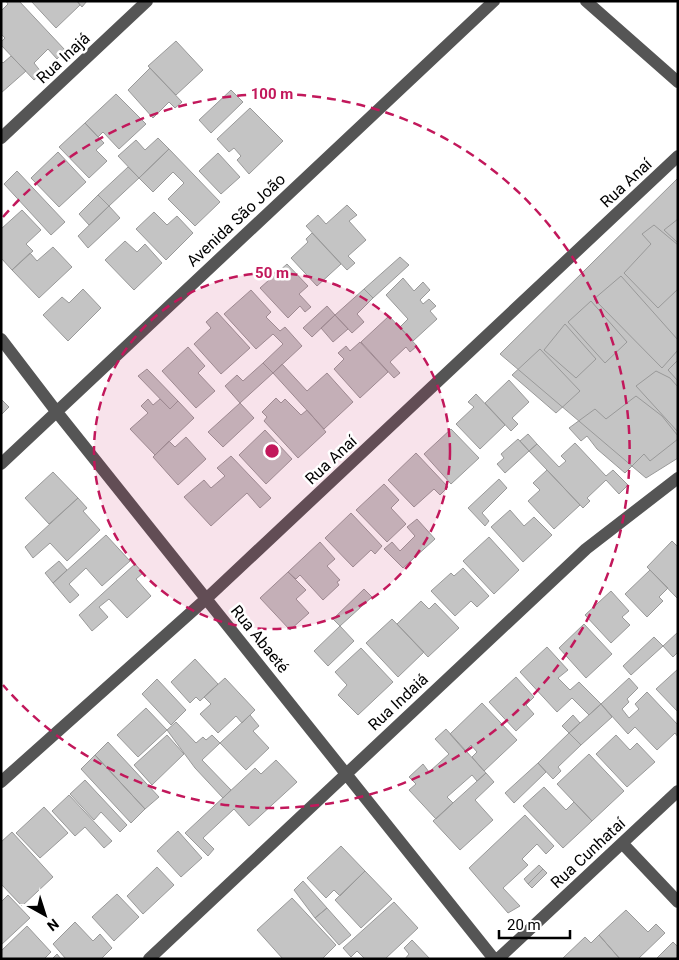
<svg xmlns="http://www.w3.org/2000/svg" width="679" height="960" viewBox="0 0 679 960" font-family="Roboto,sans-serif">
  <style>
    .building { fill: #c4c4c4; stroke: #999 }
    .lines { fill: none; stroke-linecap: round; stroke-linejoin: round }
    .minor { stroke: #555; stroke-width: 12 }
    .ring { fill: none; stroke: #c2185b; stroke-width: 2.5; stroke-dasharray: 9 6 }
    .labels { text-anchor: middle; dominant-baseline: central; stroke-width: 5; stroke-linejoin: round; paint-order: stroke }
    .street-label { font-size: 16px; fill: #000; stroke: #fff }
    .centre { fill: #c2185b; stroke: #fff; stroke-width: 2.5 }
    .ring-label { font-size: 15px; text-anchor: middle; font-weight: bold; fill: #c2185b; stroke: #fff; stroke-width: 5; stroke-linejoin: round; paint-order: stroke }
  </style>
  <rect width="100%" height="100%" fill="#fff"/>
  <path class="building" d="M6 1H19L65 50 57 59 48 49 34 63 42 73 34 80 1 45V42L5 38 1 34V11L8 4Z
    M31 1H77L80 5 56 28Z
    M77 1H87L82 7Z
    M176 41 203 70 176 95 148 66Z
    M11 56 26 71 1 93V61L3 63Z
    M150 68 182 102 175 108 169 102 153 118 128 90Z
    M231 90 243 102 211 133 199 120Z
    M116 94 146 124 119 149 103 132 98 137 85 123Z
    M250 108 283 141 249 174 237 160 241 156 234 148 229 152 217 139Z
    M85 123 104 143 96 150 107 161 89 178 59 147Z
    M158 138 169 149 139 178 118 156 136 140 145 150Z
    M169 149 220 202 195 226 168 199 184 183 173 172 153 192 139 178Z
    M58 152 86 182 59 207 31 178Z
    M218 153 240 177 221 194 199 171Z
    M128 167 139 178 109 206 98 195Z
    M17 171 65 222 51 235 4 184Z
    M678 178V458L646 478 500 354Z
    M98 195 109 206 89 225 79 214Z
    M347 205 357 215 349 221 366 240 348 256 355 263 347 270 306 226 318 215 326 224Z
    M109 206 120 218 88 248 78 236Z
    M22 210 41 230 26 244 33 251 12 270 1 258V229Z
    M154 212 167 225 177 216 193 233 166 260 136 229Z
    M678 219V243L664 230Z
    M654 225 678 245V289L658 308 624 273 651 244 642 234Z
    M312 233 341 264 317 286 291 258 308 242 306 239Z
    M125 241 137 252 145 244 162 263 134 290 105 260Z
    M53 247 72 267 39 298 12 270 30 253 37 261Z
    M400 257 409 265 373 298 364 289Z
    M287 264 308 286 299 294 311 307 305 312 300 306 288 318 260 288Z
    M621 276 678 340V350L662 368 594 299Z
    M403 278 414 291 423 282 430 290 420 300 423 304 429 299 436 306 430 311 437 319 413 341 400 327 408 319 386 295Z
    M83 289 101 308 68 341 43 315 62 297 69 303Z
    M364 289 373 298 357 314 364 322 352 333 335 315Z
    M251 290 271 312 266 317 280 331 285 327 302 346 273 373 263 363 283 344 273 334 256 349 224 314Z
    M591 301 627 342 605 363 568 322Z
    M327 306 335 315 312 337 303 328Z
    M217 312 250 348 221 374 194 344 211 328 206 322Z
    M335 315 348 329 333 342 321 328Z
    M389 316 417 346 410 352 406 347 390 362 400 373 394 378 361 342Z
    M565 324 596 359 576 378 544 350Z
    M360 342 388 372 360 398 334 369 344 359 338 353 346 346 350 351Z
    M188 347 205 366 198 373 215 391 196 408 162 371Z
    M540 349 580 391 556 413 512 375Z
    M678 360V381L668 370Z
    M263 363 273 373 240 403 225 386 237 375 243 381Z
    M282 364 307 391 327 373 353 402 324 429 273 373Z
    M147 369 178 401 170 409 138 376Z
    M656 371 670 378 678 387V432L636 386Z
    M509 380 529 402 512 418 518 424 511 431 485 403Z
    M476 394 505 425 480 449 456 424 474 407 468 402Z
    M636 396 662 416 678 436V439L650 461 644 454 625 473 597 449 587 436 581 441 569 428 595 409 606 419Z
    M276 398 281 403 285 399 301 415 307 410 326 432 298 458 264 421 267 417 262 412Z
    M1 399 9 407 1 415Z
    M148 399 153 405 160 399 170 409 178 401 194 418 155 455 130 429 148 413 141 406Z
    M240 403 254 418 223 447 208 432Z
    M451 429 479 458 451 484 424 454Z
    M265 430 292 459 266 484 239 455Z
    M528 434 537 444 529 451 520 441Z
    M186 437 206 459 178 485 153 457 169 441 175 447Z
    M518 439 529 451 505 473 497 464 504 458 501 454Z
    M575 443 606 476 613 470 628 485 619 494 606 480 587 498 590 501 583 508 529 451 537 444 559 467 566 461 561 456Z
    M416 453 448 487 440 495 434 489 414 507 388 480Z
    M231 456 271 498 260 508 247 493 211 526 184 497 204 480 211 488 225 476 217 468Z
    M547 470 580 505 554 529 528 501 540 490 533 483Z
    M53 472 78 498 49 524 25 498Z
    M499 479 507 488 482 513 489 521 485 526 468 508Z
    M384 484 399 500 391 508 406 524 387 542 356 510Z
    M78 498 87 508 83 511 100 530 67 561 50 543 33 558 25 547Z
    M510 510 524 526 534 517 552 535 523 562 491 527Z
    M351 513 382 546 375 554 371 550 353 567 325 538Z
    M417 519 435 539 403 568 384 549 392 542 400 551 415 536 407 527Z
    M106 535 130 561 102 586 86 568 69 584 79 595 70 603 53 583Z
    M489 537 519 570 494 594 463 561Z
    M672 541 678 547V599L647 567Z
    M320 542 335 559 327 566 340 580 337 582 339 585 323 600 300 575 296 579 288 572Z
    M59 561 67 570 53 583 45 573Z
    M135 564 143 573 136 579 151 596 127 618 109 599 99 607 108 617 92 631 79 615Z
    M463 568 489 596 477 607 471 601 455 616 431 591 451 573 454 576Z
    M650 570 668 588 659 597 663 601 647 617 625 594Z
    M288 572 306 590 296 599 309 613 290 630 260 598Z
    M364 589 372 597 340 626 333 619Z
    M611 591 629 611 622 617 630 625 611 643 585 615Z
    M421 601 429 609 435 603 459 628 428 657 397 624Z
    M392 619 424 652 398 677 366 643Z
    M584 624 612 654 586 678 559 648Z
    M340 626 354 641 328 666 314 651Z
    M678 632V652L673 657 663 646Z
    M654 637 663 646 631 675 623 666Z
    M547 647 568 670 558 678 570 690 579 682 601 704 589 715 572 698 557 712 520 672Z
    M361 648 393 682 358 715 338 695 347 685 335 672Z
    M195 659 218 684 200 701 196 697 190 703 171 682Z
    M678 669V712L656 689Z
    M516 677 534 697 526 705 534 714 516 731 489 702Z
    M225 678 255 710 242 723 236 716 218 733 200 714 211 704 204 697Z
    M629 678 638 688 627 699 629 702 622 709 629 718 639 709 635 704 647 692 678 725V737L675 733 657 750 635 727 628 734 601 704Z
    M157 679 186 710 171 725 142 694Z
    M482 703 517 740 484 771 472 757 477 752 471 745 465 751 450 734Z
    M601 704 612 717 581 745 569 733Z
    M146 708 167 730 138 757 117 735Z
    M250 715 259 726 253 731 269 748 246 770 220 743Z
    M573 715 580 723 569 733 562 726Z
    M176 722 196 743 203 737 206 740 212 735 220 743 202 760 231 790 223 798 195 768 167 730Z
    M446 729 486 773 477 781 472 775 447 797 453 803 436 819 409 790 416 784 409 777 423 764 429 772 449 754 435 739Z
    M569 733 581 745 558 767 561 771 553 779 538 763Z
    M167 735 184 754 152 785 134 765Z
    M616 735 630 750 637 743 655 762 627 787 596 754Z
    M108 742 159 797 145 809 95 755Z
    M589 754 624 791 592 821 557 784Z
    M95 755 145 809 131 823 81 769Z
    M276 760 297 782 249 826 234 809 203 838 214 849 208 856 185 833 255 768 261 774Z
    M538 763 546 772 514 803 505 793Z
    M486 773 494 782 475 800 493 820 460 850 433 821Z
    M85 780 127 825 120 832 101 812 94 820 70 794Z
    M544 787 566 810 574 802 592 821 563 848 523 806Z
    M69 795 112 841 104 848 85 827 75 836 52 811Z
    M44 807 68 833 40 858 16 833Z
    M525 815 554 846 546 854 537 844 522 859 528 865 503 888 520 906 508 913 469 868Z
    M178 831 202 858 181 877 157 851Z
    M12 832 53 877 22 906 1 884V842Z
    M341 846 365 871 340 896 334 890 326 898 307 878Z
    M539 865 543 869 528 884 524 879Z
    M157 867 174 885 143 914 127 896Z
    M543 869 547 873 532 888 528 884Z
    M365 871 392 899 361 928 335 900Z
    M303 881 327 908 315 918 294 890Z
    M117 894 139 917 114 941 92 917Z
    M8 895 30 918 1 945V902Z
    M292 898 336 945 322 959H283L257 930Z
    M394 902 418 928 385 959H365L357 951 351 957 343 948Z
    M327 908 351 935 339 945 315 918Z
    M626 910 648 932 656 924 665 933 638 959H620L599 935Z
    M75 922 93 941 100 934 112 948 101 959H66L53 944Z
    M27 926 51 952 44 959H1V951Z
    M599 935 620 959H562L585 937 591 943Z
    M412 940 430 959H405L409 954 404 948Z
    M673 942 678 947V956L675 959H656Z
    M57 954 61 959H52Z"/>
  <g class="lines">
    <path class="minor" d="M586 1 678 82
      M1 138 147 1
      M1 339 56 411 494 959
      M1 464 494 1
      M1 782 206 599 678 156
      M622 843 678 902
      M149 959 586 549 678 478
      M498 959 678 791"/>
  </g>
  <circle cx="272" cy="451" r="178" fill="#c2185b" fill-opacity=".12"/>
  <g class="ring">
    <circle cx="272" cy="451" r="178"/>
    <path d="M3 217A357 357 0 1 1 3 685"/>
  </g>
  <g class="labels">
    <g class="street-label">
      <text transform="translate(63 58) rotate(-43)">Rua Inajá</text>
      <text transform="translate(626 183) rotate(-43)">Rua Anaí</text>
      <text transform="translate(236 220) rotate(-43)">Avenida São João</text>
      <text transform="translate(331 460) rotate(-43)">Rua Anaí</text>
      <text transform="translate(260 639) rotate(51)">Rua Abaeté</text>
      <text transform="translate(398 702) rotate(-43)">Rua Indaiá</text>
      <text transform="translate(588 853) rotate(-43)">Rua Cunhataí</text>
    </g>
  </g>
  <circle cx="272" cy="451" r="8" class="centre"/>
  <g class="ring-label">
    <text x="272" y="99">100 m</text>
    <text x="272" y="278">50 m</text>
  </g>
  <rect width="679" height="960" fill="none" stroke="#000000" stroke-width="5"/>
  <g transform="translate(45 915) rotate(141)" stroke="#ffffff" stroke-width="4" paint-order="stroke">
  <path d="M0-4L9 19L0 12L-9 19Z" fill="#000000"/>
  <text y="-8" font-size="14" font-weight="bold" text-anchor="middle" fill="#000000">N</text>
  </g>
  <path d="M499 930v8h71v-8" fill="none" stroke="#000000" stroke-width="2.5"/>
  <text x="507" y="930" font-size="15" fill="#000000" stroke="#ffffff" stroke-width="4" paint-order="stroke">20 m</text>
</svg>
